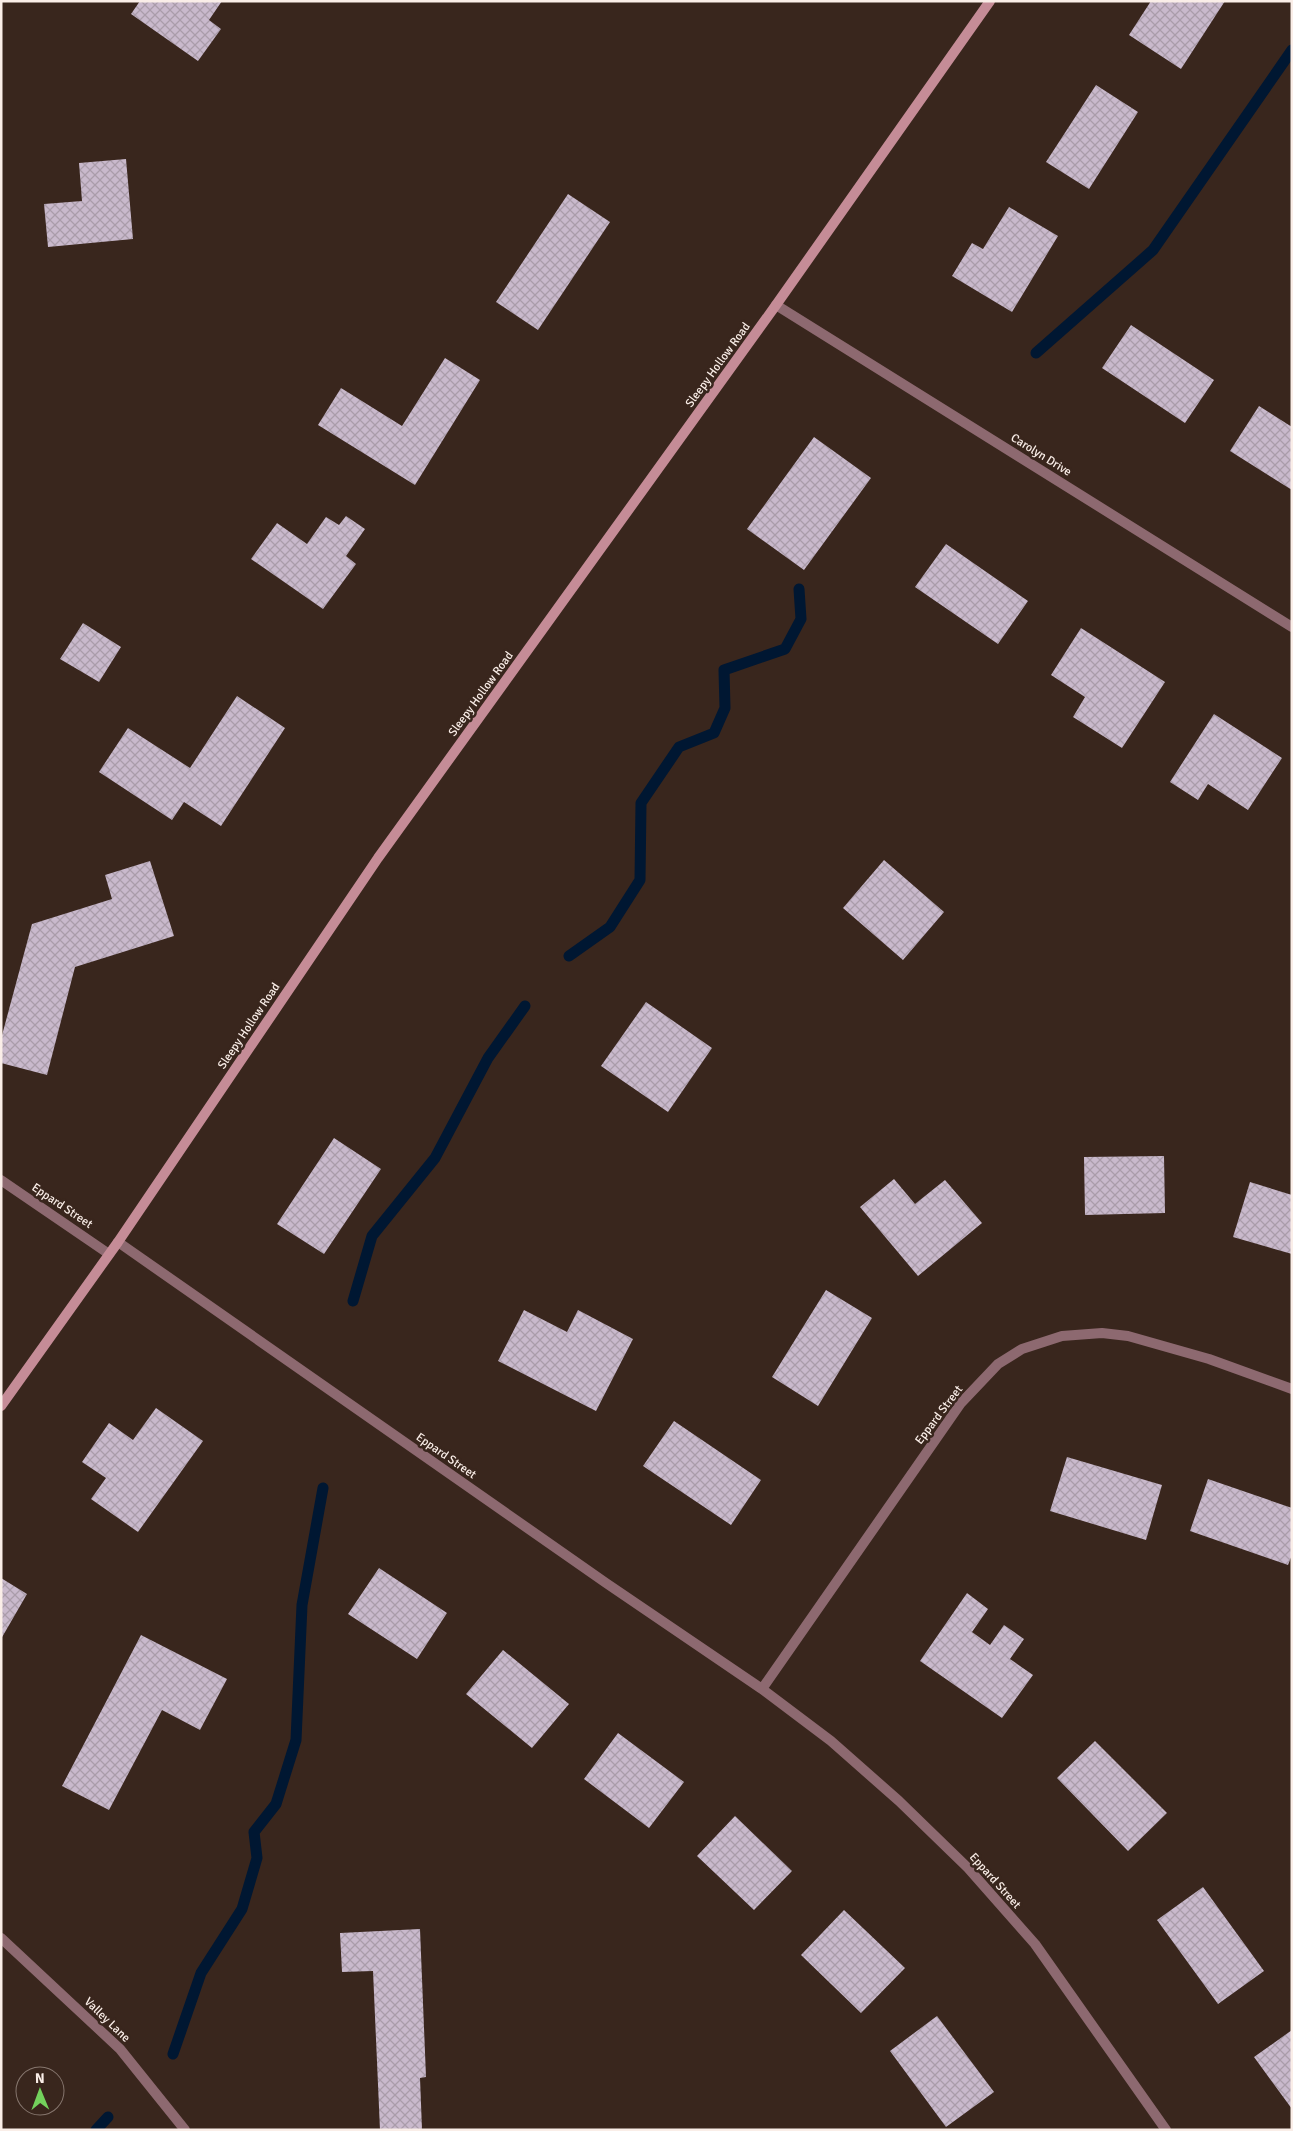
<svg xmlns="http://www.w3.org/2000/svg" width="1293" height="2131" viewBox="0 0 1293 2131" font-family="Signika,sans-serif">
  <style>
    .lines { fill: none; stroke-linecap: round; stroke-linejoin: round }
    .stream { stroke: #001732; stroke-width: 11 }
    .building { fill: url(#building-cross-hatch) }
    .minor { stroke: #8d6970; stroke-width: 10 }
    .secondary { stroke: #c58c97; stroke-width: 10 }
    .labels { text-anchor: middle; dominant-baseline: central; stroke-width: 5; stroke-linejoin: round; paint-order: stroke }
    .street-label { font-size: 12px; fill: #faeee8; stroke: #39261d }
  </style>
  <defs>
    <pattern id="building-cross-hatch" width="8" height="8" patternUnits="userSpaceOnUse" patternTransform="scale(1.25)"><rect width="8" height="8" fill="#c9b9cc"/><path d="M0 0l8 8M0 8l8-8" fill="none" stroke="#aa9caa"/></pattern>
  </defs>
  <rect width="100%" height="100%" fill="#39261d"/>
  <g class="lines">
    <path class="stream" d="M1036 353 1153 250 1292 50
      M569 956 610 927 640 880 641 803 679 747 714 733 725 708 724 670 785 649 801 619 799 589
      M353 1301 372 1236 435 1158 488 1058 525 1006
      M173 2054 201 1973 242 1909 257 1858 254 1832 276 1804 296 1740 302 1605 323 1488
      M96 2130 108 2117"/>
  </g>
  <path class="building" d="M140 1H222L209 20 221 29 198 61 131 14Z
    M1151 1H1225L1181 69 1129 35Z
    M1096 85 1138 112 1089 189 1046 162Z
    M126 159 133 239 48 247 44 204 82 201 79 163Z
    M568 194 610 222 538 330 496 302Z
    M1009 207 1058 236 1012 312 952 276 972 243 983 249Z
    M1131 325 1214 380 1185 423 1102 368Z
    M445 358 480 380 415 485 318 425 341 388 402 426Z
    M1259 406 1292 427V490L1230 451Z
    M814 437 871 478 804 570 747 529Z
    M346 516 365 529 346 556 356 564 323 609 251 559 277 523 307 544 326 517 339 525Z
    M946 544 1028 601 998 644 915 587Z
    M83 623 121 647 99 682 60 659Z
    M1081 628 1165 682 1122 748 1073 717 1085 697 1051 675Z
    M237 696 285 728 221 826 184 802 172 820 99 772 128 728 190 768Z
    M1214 714 1282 758 1248 810 1208 784 1198 800 1170 782Z
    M884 860 944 912 903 960 843 908Z
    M150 861 174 936 75 967 47 1075 1 1063V1039L32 924 112 899 105 875Z
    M646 1002 712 1048 668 1112 601 1066Z
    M334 1138 381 1169 324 1254 277 1224Z
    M1164 1156 1165 1213 1085 1215 1084 1157Z
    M894 1179 915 1204 945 1180 982 1223 918 1276 860 1207Z
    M1250 1182 1292 1195V1254L1233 1237Z
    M826 1290 872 1318 818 1406 772 1377Z
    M524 1310 567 1332 578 1310 633 1339 596 1411 498 1361Z
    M156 1408 203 1441 138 1532 91 1499 106 1478 82 1462 109 1423 133 1440Z
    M674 1421 761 1480 731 1525 643 1466Z
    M1067 1457 1162 1485 1146 1540 1050 1511Z
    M1208 1479 1292 1508V1555L1288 1565 1190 1531Z
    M379 1568 447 1613 417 1659 348 1614Z
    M1 1578 27 1594 1 1639Z
    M967 1593 988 1609 972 1632 990 1645 1004 1625 1024 1639 1010 1659 1033 1675 1002 1718 920 1661Z
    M141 1635 227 1679 200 1730 162 1710 109 1810 62 1786Z
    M503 1650 569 1704 532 1748 466 1694Z
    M618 1733 684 1782 649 1828 584 1779Z
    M1095 1741 1167 1813 1128 1851 1057 1778Z
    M735 1816 792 1871 754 1910 697 1856Z
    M1203 1887 1264 1971 1218 2004 1157 1920Z
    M844 1910 905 1968 861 2013 801 1955Z
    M420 1929 426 2077 420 2078 422 2129 380 2130 373 1971 342 1972 340 1933Z
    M937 2016 994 2092 946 2127 890 2051Z
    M1292 2030V2109L1254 2057Z"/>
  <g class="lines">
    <path class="minor" d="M776 305 1292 627
      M1 1180 109 1254
      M118 1242 606 1583 762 1689 831 1741 899 1801 968 1868 1035 1944 1166 2130
      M762 1689 961 1403 998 1364 1022 1349 1062 1336 1102 1333 1128 1336 1209 1359 1292 1389
      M1 1938 120 2049 185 2130"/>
    <path class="secondary" d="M1 1406 118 1242 378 858 776 305 990 1"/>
  </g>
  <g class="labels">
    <g class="street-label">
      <text transform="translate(718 365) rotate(-54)">Sleepy Hollow Road</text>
      <text transform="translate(1041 455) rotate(32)">Carolyn Drive</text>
      <text transform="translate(481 694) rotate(-54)">Sleepy Hollow Road</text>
      <text transform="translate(249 1026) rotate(-56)">Sleepy Hollow Road</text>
      <text transform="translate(62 1206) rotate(34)">Eppard Street</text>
      <text transform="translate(939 1415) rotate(-53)">Eppard Street</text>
      <text transform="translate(446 1456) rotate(35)">Eppard Street</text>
      <text transform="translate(995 1881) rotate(48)">Eppard Street</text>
      <text transform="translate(107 2020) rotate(44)">Valley Lane</text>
    </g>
  </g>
  <rect width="1293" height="2131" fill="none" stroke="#faeee8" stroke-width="5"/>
  <g transform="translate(40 2091) rotate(359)"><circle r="24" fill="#39261d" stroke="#86766e"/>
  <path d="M0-4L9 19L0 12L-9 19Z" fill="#73d25c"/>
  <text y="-8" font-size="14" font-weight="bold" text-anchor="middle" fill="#faeee8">N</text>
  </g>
</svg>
